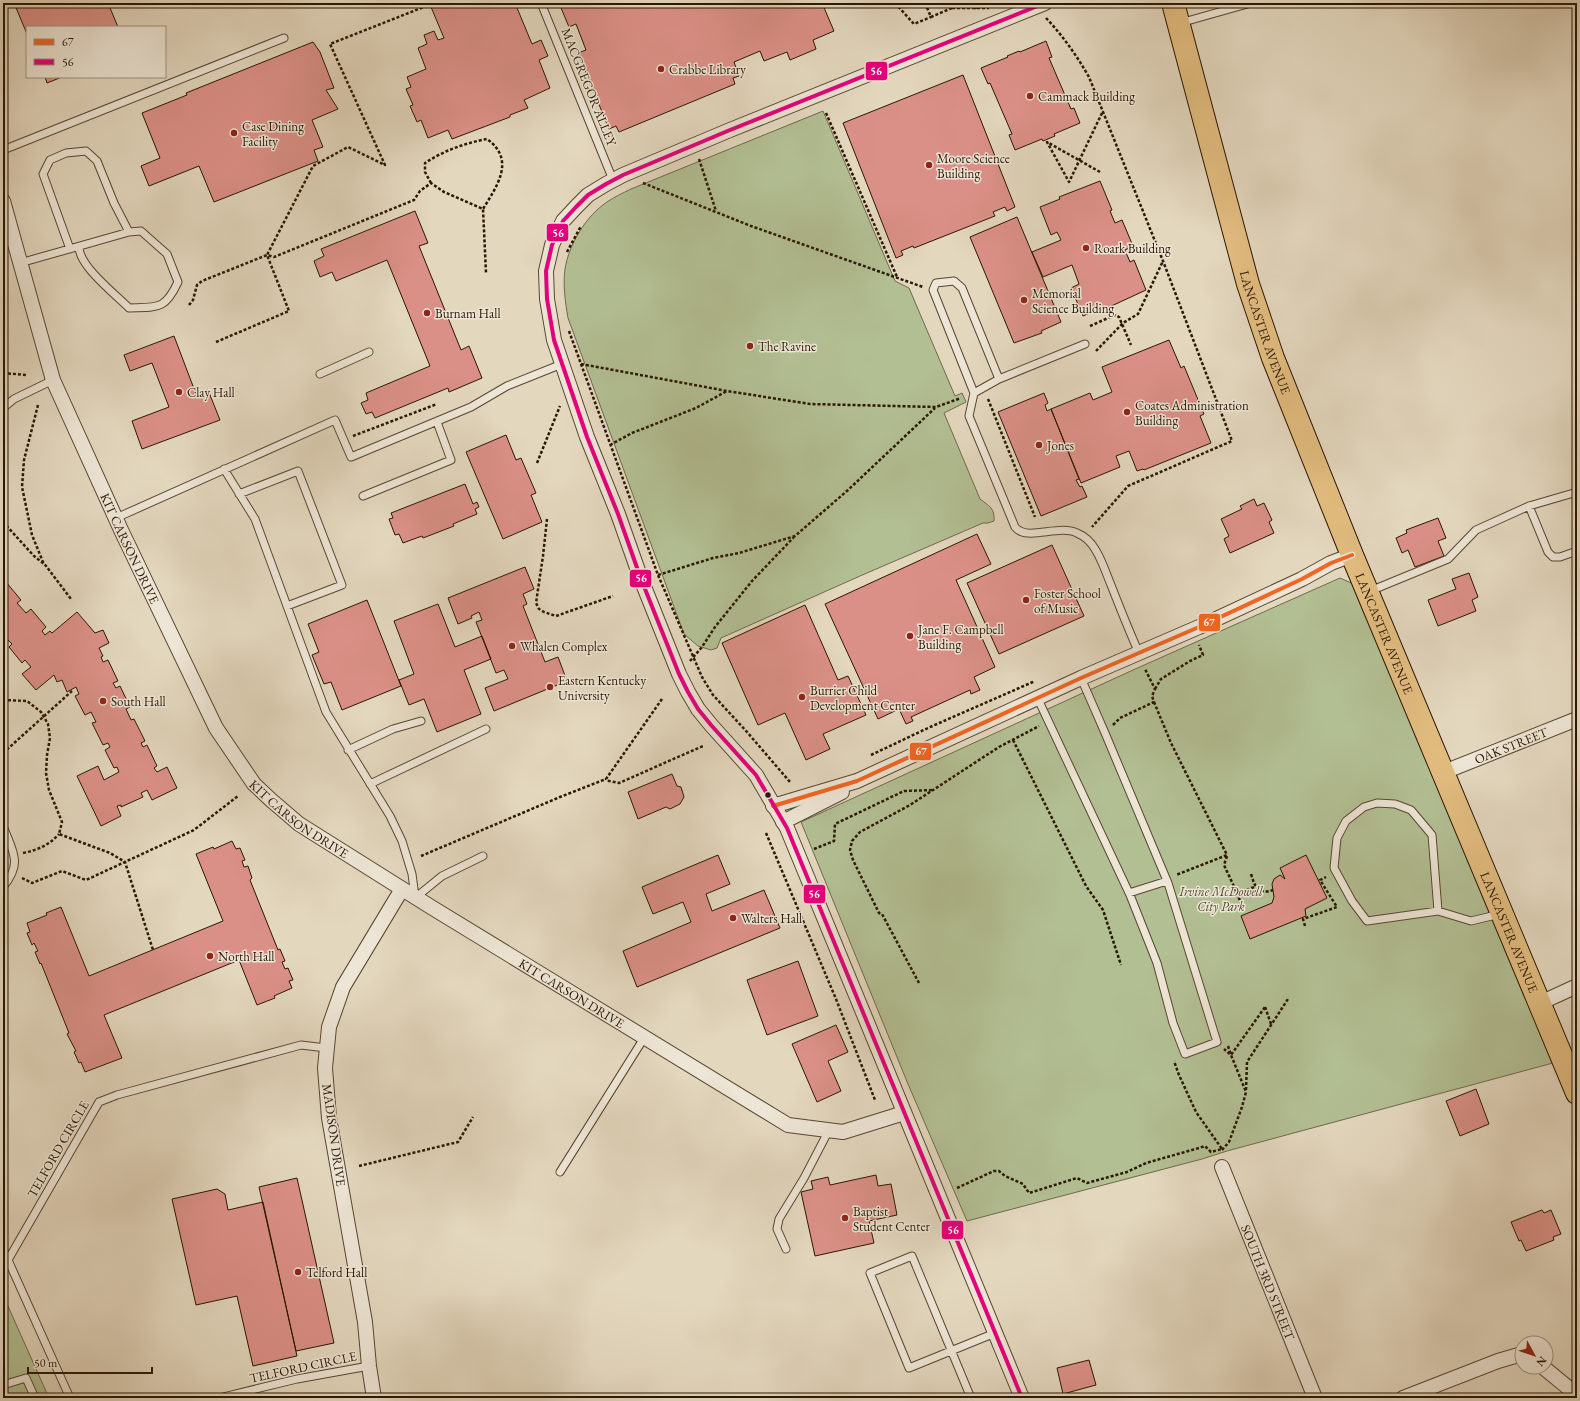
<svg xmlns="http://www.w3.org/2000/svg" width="1580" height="1401" viewBox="0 0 1580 1401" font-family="'EB Garamond',serif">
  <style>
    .green { fill: #b2bf93; stroke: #6e6a4a }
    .building { fill: #db9087; stroke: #2a1602 }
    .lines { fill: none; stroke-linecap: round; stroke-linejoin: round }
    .lane-casing { stroke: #584631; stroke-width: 9 }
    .street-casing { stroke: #584631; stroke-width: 16 }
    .primary-casing { stroke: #2a1602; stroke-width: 24 }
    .path { stroke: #2a1602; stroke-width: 2.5; stroke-dasharray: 3 2; stroke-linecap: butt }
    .lane { stroke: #ede5d5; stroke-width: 7 }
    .street { stroke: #ede5d5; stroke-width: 14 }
    .primary { stroke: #e2bc7f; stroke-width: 22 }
    .bus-1-casing { stroke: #ede5d5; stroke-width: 7 }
    .bus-2-casing { stroke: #ede5d5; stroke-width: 7 }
    .bus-1 { stroke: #f26522; stroke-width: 4 }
    .bus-2 { stroke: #e5007d; stroke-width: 4 }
    .poi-dot { fill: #8f2418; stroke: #ede5d5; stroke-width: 1.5 }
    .bus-dot { fill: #2a1602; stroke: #ede5d5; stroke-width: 1.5 }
    .labels { text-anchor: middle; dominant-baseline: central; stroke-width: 3; stroke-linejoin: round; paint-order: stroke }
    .poi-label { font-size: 13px; fill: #2a1602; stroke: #ede5d5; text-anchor: start }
    .street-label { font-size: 13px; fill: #2a1602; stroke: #ede5d5 }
    .park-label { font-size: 13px; font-style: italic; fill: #53492e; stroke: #ede5d5 }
    .line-badge { stroke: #ede5d5; stroke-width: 1.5 }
    .badge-label { font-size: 11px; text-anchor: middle; font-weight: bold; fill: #fff }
  </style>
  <rect width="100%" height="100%" fill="#e3d7be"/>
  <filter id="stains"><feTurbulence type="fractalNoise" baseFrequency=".005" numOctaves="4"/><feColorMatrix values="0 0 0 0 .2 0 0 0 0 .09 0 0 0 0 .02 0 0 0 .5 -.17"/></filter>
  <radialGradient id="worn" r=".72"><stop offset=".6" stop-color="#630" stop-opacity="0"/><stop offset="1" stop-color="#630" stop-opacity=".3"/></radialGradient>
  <path class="green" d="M823 111 895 281 909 288 955 396 962 393 966 402 944 413 980 499C989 506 995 508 994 521L988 523H983L860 576 721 638 717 648 711 650 698 646 684 634 568 318C565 301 563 285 565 269 569 244 586 216 607 202 614 197 623 193 631 189Z
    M1340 578 1358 586 1500 928 1553 1063 1227 1151 1202 1159 967 1221 908 1084 801 822 1133 670Z
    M3 1295 49 1398H3Z"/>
  <path class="building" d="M14 3H108L118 27H27V34Z
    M441 3H515L532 44 541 40 548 56 539 60 550 88 524 100 528 108 510 115V117L452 139 448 130 428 138 421 120 417 122 410 106 413 105 406 89 411 87 407 77 426 69 418 48 427 44 424 35 434 31 438 40 444 38 431 7Z
    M559 3H822L834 31 813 40 816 49 790 60 787 52 764 61 760 51 734 62 739 76 733 78 735 84 619 132 616 126 609 129 578 53 586 50 576 24 569 27Z
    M1046 41 1052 57 1049 58 1071 109 1074 108 1080 123 1054 134 1055 136 1043 141 1042 139 1015 150 1009 135 1012 134 990 83 988 84 981 68 1008 57 1007 56 1019 51 1020 52Z
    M313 42 320 52 334 88 326 90 338 109 312 120 323 147 314 150 318 161 214 202 199 166 149 186 141 166 160 158 142 113 187 95 186 93Z
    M963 75 1015 207 1007 211 1005 207 993 212 995 216 914 248 913 246 901 251 903 255 896 258 843 123Z
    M45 77H62L47 83Z
    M1100 181 1112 210 1110 211 1115 223 1122 220 1133 246 1125 250 1130 262 1134 260 1146 290 1105 309 1104 307 1083 316 1071 288 1079 284 1072 265 1043 277 1032 252 1061 240 1057 232 1051 235 1040 207 1060 199 1059 197Z
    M415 211 428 243 419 246 461 350 469 346 482 378 449 392 448 388 375 418 372 412 366 414 361 403 368 400 366 393 430 366 387 260 336 281 332 272 320 277 314 261 324 256 321 249Z
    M1017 217 1061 322 1041 331 1042 333 1014 343 970 237Z
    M174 336 196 394 208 390 220 420 142 449 132 421 169 407 152 363 130 371 124 355Z
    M1169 340 1181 368 1184 366 1204 414 1200 416 1211 443 1144 470 1143 469 1137 471 1129 451 1116 456 1120 467 1081 483 1051 409 1090 393 1093 400 1112 392 1102 367Z
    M1044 393 1048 403 1045 405 1047 411 1051 409 1079 479 1076 480 1080 487 1082 486 1087 497 1041 516 998 412Z
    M506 435 516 460 521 458 536 493 531 495 542 522 503 539 466 452Z
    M465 484 473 504 477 502 479 507 475 509 477 514 453 524 454 526 423 538 422 536 403 543 399 534 395 535 389 519 393 518 391 513Z
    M1254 499 1257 506 1264 503 1272 520 1269 522 1274 533 1230 553 1224 539 1229 536 1221 519 1242 509 1240 506Z
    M1438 518 1446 538 1438 541 1444 556 1415 567 1408 550 1402 553 1396 538 1407 533 1406 530Z
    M977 534 991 564 956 580 995 667 974 677 980 690 971 694 970 690 911 717 913 721 906 724 899 709 878 719 825 604Z
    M1052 545 1084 616 999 654 967 583Z
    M525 567 534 589 523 594 527 604 523 606 545 662 558 657 567 681 494 711 485 688 508 679 504 670 496 673 476 622 482 620 479 612 471 616 472 618 458 624 448 598Z
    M1469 573 1478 597 1472 600 1476 611 1438 626 1428 600 1456 589 1452 579Z
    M6 582 21 600 17 603 26 613 31 609 46 627 42 631 45 635 50 631 52 633 77 612 95 633 103 630 109 643 99 648 103 656 101 657 103 662 108 660 118 681 113 683 116 688 120 686 130 707 126 709 131 720 134 719 145 741 141 743 143 747 147 745 157 766 154 768 157 772 167 767 177 788 152 800 147 790 141 793 143 797 121 807V805L117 806 121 816 101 826 77 776 98 766 104 780 119 772 117 767 114 768 105 750 110 747 108 743 103 745 92 723 96 722 91 712 85 715 75 696 79 694 76 687 67 692 62 680 57 682 54 675 36 690 22 674 31 667 25 660 22 663 9 647 12 644 8 640 4 643 3 641V585Z
    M367 600 401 686 342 710 331 682 324 684 312 655 319 652 308 624Z
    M438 604 455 647 482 636 491 659 464 670 481 714 437 732 424 699 409 705 399 680 414 674 394 621Z
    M805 605 838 680 848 676 866 715 823 734 830 749 806 760 785 713 758 725 722 643Z
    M672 774 677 786 681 787 684 797 680 804 670 809 666 807 638 819 628 792Z
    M232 841 236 849 240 848 245 860 242 861 244 867 248 866 252 878 250 880 278 950 280 949 285 961 282 962 285 969 288 968 293 980 289 981 292 988 274 996 275 998 257 1005 239 960 104 1015 122 1058 85 1072 81 1062 79 1063 74 1052 76 1051 67 1034 69 1033 41 963 40 964 35 952 38 951 34 943 32 945 27 933 30 932 27 923 47 915 46 913 61 907 89 976 223 921 196 854 213 847 214 849Z
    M718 855 730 884 706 894 712 911 764 890 780 928 637 987 623 951 691 922 683 902 653 914 642 887Z
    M1306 855 1327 898 1305 909 1306 916 1250 939 1241 916 1272 903 1274 897 1272 884 1274 879 1280 875 1285 879 1280 868Z
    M798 961 818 1016 767 1035 747 980Z
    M836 1025 848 1052 828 1061 841 1091 817 1102 792 1044Z
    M1476 1089 1489 1124 1460 1136 1446 1101Z
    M876 1175 878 1186 891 1184 897 1215 869 1221 874 1243 815 1256 801 1192 813 1189 811 1181 828 1177 830 1185Z
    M297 1178 334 1343 296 1351 259 1187Z
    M217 1189 225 1194 228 1210 263 1202 297 1356 253 1366 237 1296 196 1305 172 1199Z
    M1542 1210 1544 1213 1551 1210 1561 1234 1553 1237 1554 1240 1526 1251 1521 1240 1519 1241 1511 1222Z
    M1089 1360 1096 1385 1063 1394 1057 1368Z"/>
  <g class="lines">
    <defs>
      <path id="lane" d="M541 3 613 180
        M1180 23 1251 3
        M3 150 284 38
        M70 249 43 174 50 160 66 153 86 151 97 161 114 203 129 232
        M20 263 129 232 141 231 167 254 178 282C165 310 158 307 129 308 115 294 79 266 79 247
        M1085 344 999 379 974 393 969 416 1015 527C1027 542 1058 524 1077 533 1084 536 1091 542 1095 549 1102 560 1106 573 1111 585 1120 608 1129 631 1139 653
        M320 374 369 352
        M974 393 933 290 936 283 954 281 962 288 999 379
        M3 408 14 399 53 380
        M224 469 255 519 326 712 390 816 402 841 412 874 415 897
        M239 494 298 471 342 585 287 606
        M363 496 451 460 437 422
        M1529 506 1548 552 1553 557H1560L1577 551
        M116 518 335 420 351 457 471 407 507 386 562 364
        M1370 591 1448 559 1476 530 1529 506 1577 492
        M1037 697 1130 895 1157 963 1173 1023 1185 1054 1217 1042 1168 883 1105 733 1081 678
        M348 750 393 729 421 721
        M370 784 486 729
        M3 826C13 852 23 863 3 887
        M1129 893 1167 881
        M415 898 442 876 483 856
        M1438 911 1432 835 1411 810 1395 804 1377 803 1364 807 1346 821 1337 838 1334 868 1352 901 1367 921 1438 911 1471 921 1500 914
        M560 1172 644 1038
        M3 1249 8 1260
        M786 1249 777 1229 779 1219 804 1178 829 1130
        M3 1385 26 1378 35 1398
        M70 1398 8 1260 99 1102 117 1095 301 1045 326 1048
        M219 1398 297 1379 369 1366
        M971 1398 912 1256 870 1273 909 1368 995 1333"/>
      <g id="street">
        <path id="s1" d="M3 201 53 380 121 530 216 728 254 784 271 800 299 824 431 907 788 1125 843 1132 904 1113"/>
        <path id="s2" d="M1444 772 1577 719"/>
        <path d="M773 806 857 781 1081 678 1199 627 1302 579 1331 563 1352 555"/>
        <path d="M783 822 842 792"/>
        <path d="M1540 1003 1577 986"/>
        <path id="s3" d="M1222 1167 1315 1398"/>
        <path d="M1543 1367 1577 1395"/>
        <path d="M374 1398 369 1366 365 1322 329 1118 325 1068 329 1027 343 987 402 889"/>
        <path d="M1022 1398 787 828 756 775 711 725 698 709 688 692 679 674 641 579 618 514 587 437 554 340 547 299 546 271 552 245 563 221 576 207 588 195 606 184 623 175 730 130 1045 3"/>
        <path d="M1403 1398 1498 1361 1522 1354"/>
      </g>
      <g id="primary">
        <path id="s4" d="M1173 3 1248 284 1273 358 1352 555 1577 1093"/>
      </g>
    </defs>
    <use href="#lane" class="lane-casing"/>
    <use href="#street" class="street-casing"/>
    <use href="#primary" class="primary-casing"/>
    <path class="path" d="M895 3 914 24 931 17
      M925 3 931 17 952 8 957 3
      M974 3 976 9
      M952 8H989
      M1046 18C1063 36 1077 56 1089 77L1163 261 1232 441 1128 486 1092 527
      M826 113 897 277
      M699 159 716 211
      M1100 172 1047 142 1069 182 1103 111
      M431 183 425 172V163C443 151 465 143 487 139 516 160 497 186 483 209
      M643 183 751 226 923 287
      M567 252 581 226
      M189 305 193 300 197 285 202 281 267 255 274 257 414 200 420 191 431 183 444 192 483 209 486 273
      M1090 326 1115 315 1119 317 1131 345
      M569 331 658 575 702 677 713 695 747 732 790 782
      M216 342 289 311 267 255 313 166 348 147 385 165 330 44 434 3
      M1096 351 1123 323 1138 314 1163 261
      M581 364 727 391 810 404 936 407 961 398
      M3 373 26 375
      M988 399 1035 517
      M38 405 24 460 22 487 32 535 43 562 71 599
      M353 436 437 404
      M610 445 632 433 696 408 727 391
      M537 463 560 406
      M547 519 543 556 536 603 539 609 544 612 556 616 613 596
      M3 522 34 556 44 564
      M658 575 713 558 739 553 795 536 848 490 935 408
      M690 661 702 647 715 627 752 581 794 537
      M1155 689 1161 679 1190 661 1203 655 1199 645
      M662 699 606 779 609 781 619 783 703 746
      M3 700 27 701 41 712 48 724 50 738 47 755 46 773 49 790 62 822 59 834 110 853 125 862 153 950
      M1154 702 1171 743 1227 855 1176 875
      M1113 725 1120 718 1154 702 1152 696 1155 689 1145 669
      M1013 740 1086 886 1103 910 1121 965
      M3 753 72 691
      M871 755 928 728 1035 681
      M766 833 836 999 875 1100
      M814 849 834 841 835 824 904 791 933 790
      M23 853C38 850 49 845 59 834
      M421 856 560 797 606 779
      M1227 856 1224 865 1237 893 1243 909
      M1251 874C1255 887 1258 895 1273 890
      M22 878 32 883 62 871 86 880 194 830 238 796
      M1237 893 1255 887
      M1305 926 1303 919 1337 907 1320 880 1326 877
      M919 983 882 914 879 913 853 860 850 850 852 841 860 832 910 805 999 747 1039 726
      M1265 1007 1271 1024
      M1228 1046 1231 1055 1265 1007
      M1246 1090 1247 1062 1288 999
      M1222 1150 1229 1142 1242 1107 1246 1092 1231 1055 1224 1049
      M359 1166 458 1142 473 1117
      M957 1188 994 1171H999L1005 1176 1023 1184 1029 1193 1077 1178 1087 1183 1127 1172 1146 1163 1199 1148 1205 1146 1211 1152 1222 1149 1196 1112 1179 1075 1174 1061"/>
    <use href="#lane" class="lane"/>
    <use href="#street" class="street"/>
    <use href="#primary" class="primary"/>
    <defs>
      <path id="bus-1" d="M773 806 857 781 1081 678 1199 627 1302 579 1331 563 1352 555"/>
      <path id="bus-2" d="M1022 1398 787 828 756 775 711 725 698 709 688 692 679 674 641 579 618 514 587 437 554 340 547 299 546 271 552 245 563 221 576 207 588 195 606 184 623 175 730 130 1045 3"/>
    </defs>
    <use href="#bus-1" class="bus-1-casing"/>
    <use href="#bus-2" class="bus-2-casing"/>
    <use href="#bus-1" class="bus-1"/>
    <use href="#bus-2" class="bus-2"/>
  </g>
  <g class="poi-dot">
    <circle cx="661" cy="69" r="4"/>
    <circle cx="1030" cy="96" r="4"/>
    <circle cx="234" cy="133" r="4"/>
    <circle cx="929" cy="165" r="4"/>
    <circle cx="1086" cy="248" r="4"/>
    <circle cx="1024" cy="300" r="4"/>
    <circle cx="427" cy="313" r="4"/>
    <circle cx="750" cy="346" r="4"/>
    <circle cx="179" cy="392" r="4"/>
    <circle cx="1127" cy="412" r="4"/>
    <circle cx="1039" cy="445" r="4"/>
    <circle cx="1026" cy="600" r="4"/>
    <circle cx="910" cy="636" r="4"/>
    <circle cx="512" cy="646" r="4"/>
    <circle cx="550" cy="687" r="4"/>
    <circle cx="802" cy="697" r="4"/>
    <circle cx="103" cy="701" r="4"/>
    <circle cx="733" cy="918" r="4"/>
    <circle cx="210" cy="956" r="4"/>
    <circle cx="845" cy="1218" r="4"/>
    <circle cx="298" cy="1272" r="4"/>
  </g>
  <circle class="bus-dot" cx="768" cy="795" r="3.5"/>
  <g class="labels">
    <g class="poi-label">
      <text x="669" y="69">Crabbe Library</text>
      <text x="1038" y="96">Cammack Building</text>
      <text x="242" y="126">Case Dining<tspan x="242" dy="15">Facility</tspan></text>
      <text x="937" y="158">Moore Science<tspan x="937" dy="15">Building</tspan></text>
      <text x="1094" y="248">Roark Building</text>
      <text x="1032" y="293">Memorial<tspan x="1032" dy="15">Science Building</tspan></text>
      <text x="435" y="313">Burnam Hall</text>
      <text x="758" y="346">The Ravine</text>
      <text x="187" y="392">Clay Hall</text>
      <text x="1135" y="405">Coates Administration<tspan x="1135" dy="15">Building</tspan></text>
      <text x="1047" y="445">Jones</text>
      <text x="1034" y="593">Foster School<tspan x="1034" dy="15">of Music</tspan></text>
      <text x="918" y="629">Jane F. Campbell<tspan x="918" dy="15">Building</tspan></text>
      <text x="520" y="646">Whalen Complex</text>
      <text x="558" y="680">Eastern Kentucky<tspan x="558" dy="15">University</tspan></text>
      <text x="810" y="690">Burrier Child<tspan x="810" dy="15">Development Center</tspan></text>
      <text x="111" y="701">South Hall</text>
      <text x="741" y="918">Walters Hall</text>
      <text x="218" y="956">North Hall</text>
      <text x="853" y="1211">Baptist<tspan x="853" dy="15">Student Center</tspan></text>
      <text x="306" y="1272">Telford Hall</text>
    </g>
    <g class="street-label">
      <text transform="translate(589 87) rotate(68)">MACGREGOR ALLEY</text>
      <text stroke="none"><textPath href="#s4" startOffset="342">LANCASTER AVENUE</textPath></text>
      <text stroke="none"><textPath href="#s1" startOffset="371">KIT CARSON DRIVE</textPath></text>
      <text stroke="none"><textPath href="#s4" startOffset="666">LANCASTER AVENUE</textPath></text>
      <text stroke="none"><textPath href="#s2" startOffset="72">OAK STREET</textPath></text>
      <text stroke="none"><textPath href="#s1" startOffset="695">KIT CARSON DRIVE</textPath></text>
      <text stroke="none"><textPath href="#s4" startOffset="990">LANCASTER AVENUE</textPath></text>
      <text stroke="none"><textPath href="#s1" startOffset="1019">KIT CARSON DRIVE</textPath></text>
      <text transform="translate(334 1135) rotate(82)">MADISON DRIVE</text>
      <text transform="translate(58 1149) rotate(-60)">TELFORD CIRCLE</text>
      <text stroke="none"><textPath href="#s3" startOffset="124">SOUTH 3RD STREET</textPath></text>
      <text transform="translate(303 1367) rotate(-12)">TELFORD CIRCLE</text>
    </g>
    <g class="park-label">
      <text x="1221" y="891">Irvine McDowell<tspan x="1221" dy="15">City Park</tspan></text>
    </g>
  </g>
  <g class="line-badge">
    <rect x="865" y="61" width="23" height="20" rx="4" fill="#e5007d"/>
    <rect x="546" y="223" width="23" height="19" rx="4" fill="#e5007d"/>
    <rect x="629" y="569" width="23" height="19" rx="4" fill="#e5007d"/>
    <rect x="1198" y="613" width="23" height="19" rx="4" fill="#f26522"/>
    <rect x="909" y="742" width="23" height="19" rx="4" fill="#f26522"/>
    <rect x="803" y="884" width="23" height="20" rx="4" fill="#e5007d"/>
    <rect x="941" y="1220" width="23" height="20" rx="4" fill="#e5007d"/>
  </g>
  <g class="badge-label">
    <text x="876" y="75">56</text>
    <text x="558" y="237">56</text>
    <text x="641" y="582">56</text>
    <text x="1209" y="626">67</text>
    <text x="921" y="755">67</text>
    <text x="814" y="898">56</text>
    <text x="953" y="1234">56</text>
  </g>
  <rect width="1580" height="1401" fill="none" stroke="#e3d7be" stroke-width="16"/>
  <rect x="4" y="4" width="1572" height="1393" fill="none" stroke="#2a1602" stroke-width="2"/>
  <rect x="8" y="8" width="1564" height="1385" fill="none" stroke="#2a1602"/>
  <rect x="26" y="26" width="140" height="52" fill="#ede5d5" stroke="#9f9281"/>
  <rect x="34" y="39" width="20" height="6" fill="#f26522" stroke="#9f9281"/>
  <text x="62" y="46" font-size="12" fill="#2a1602">67</text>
  <rect x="34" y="59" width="20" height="6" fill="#e5007d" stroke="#9f9281"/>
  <text x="62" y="66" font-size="12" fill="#2a1602">56</text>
  <g transform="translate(1534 1355) rotate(130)"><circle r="19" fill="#ede5d5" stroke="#9f9281"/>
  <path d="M0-3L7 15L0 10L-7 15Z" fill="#8f2418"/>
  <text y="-6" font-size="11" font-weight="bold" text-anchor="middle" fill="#2a1602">N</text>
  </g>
  <path d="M28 1367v6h124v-6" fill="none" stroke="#2a1602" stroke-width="2"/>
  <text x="34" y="1367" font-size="12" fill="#2a1602" stroke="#ede5d5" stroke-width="3" paint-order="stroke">50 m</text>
  <rect width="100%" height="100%" filter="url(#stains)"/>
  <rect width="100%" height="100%" fill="url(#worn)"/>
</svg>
